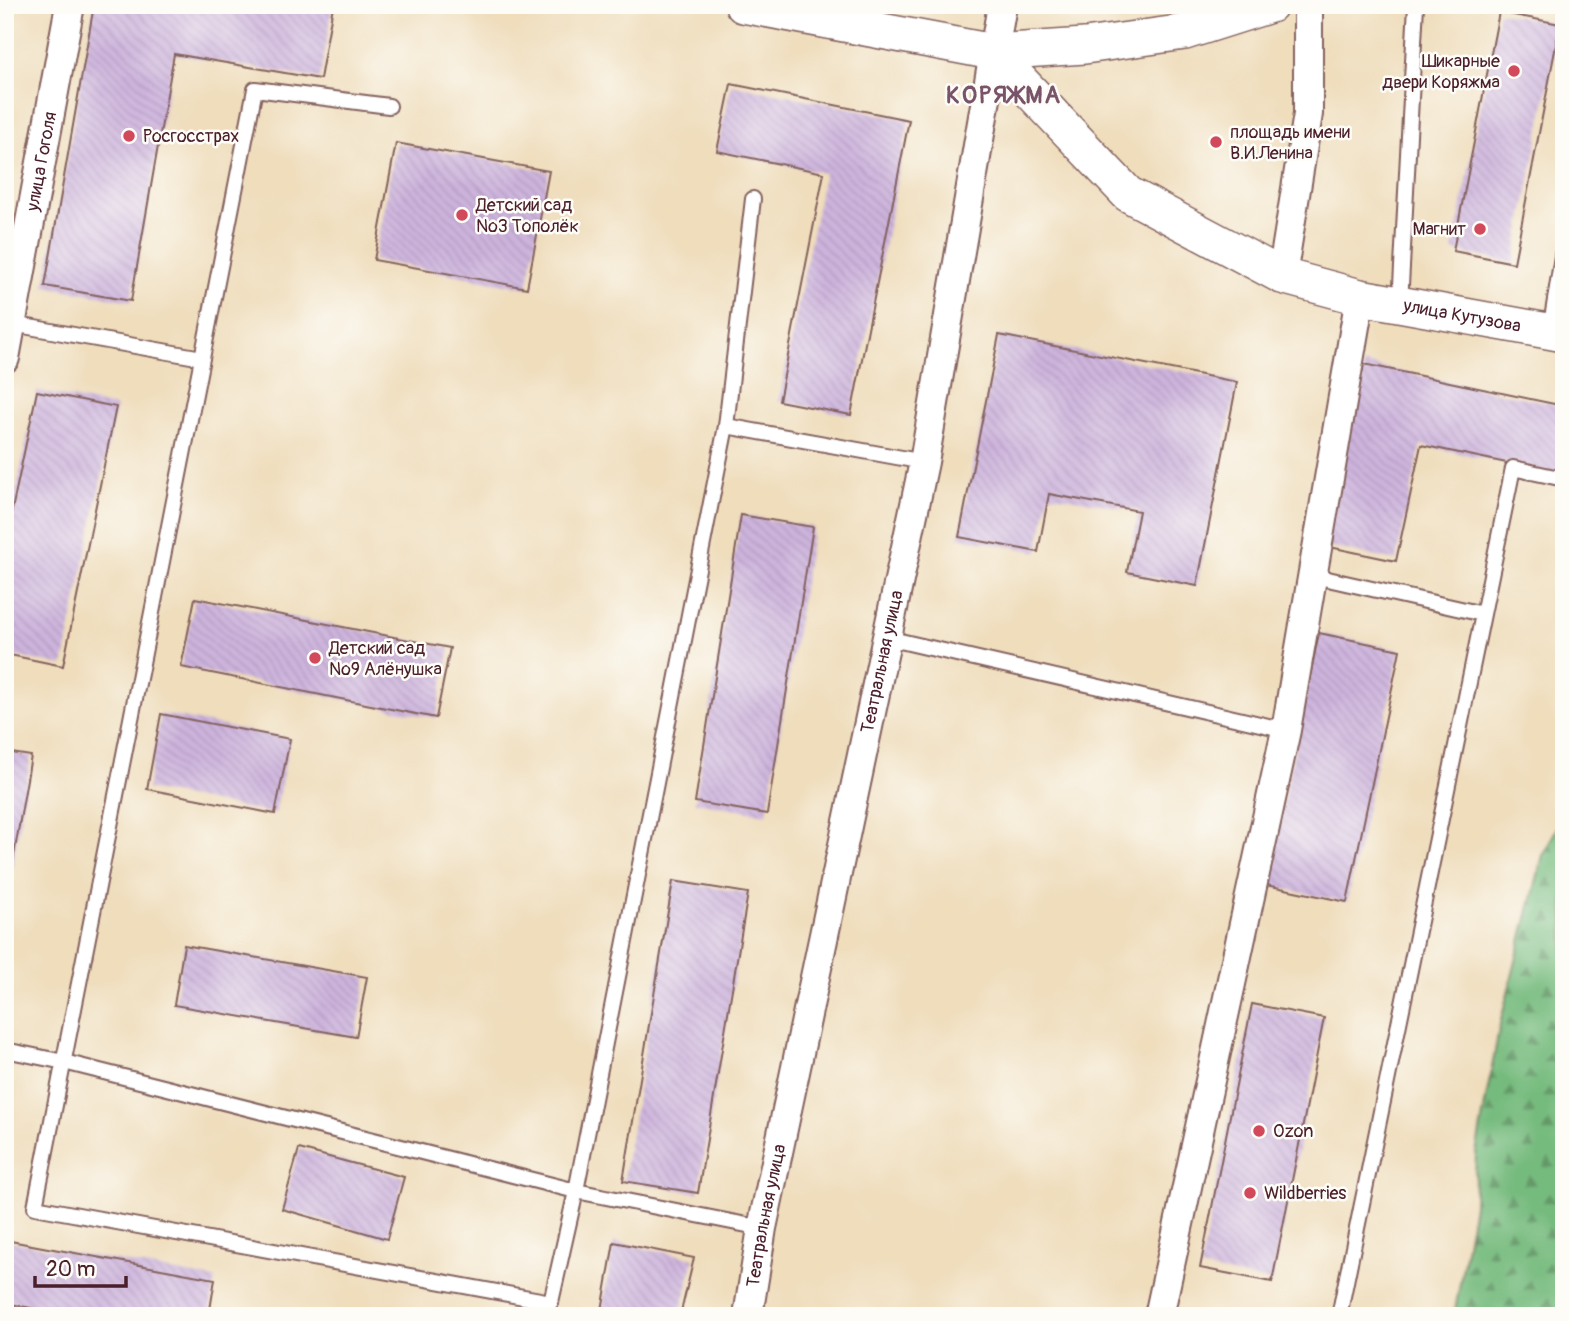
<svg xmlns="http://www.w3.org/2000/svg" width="1569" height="1321" viewBox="0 0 1569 1321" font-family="Pangolin,sans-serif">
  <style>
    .forest { fill: url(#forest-firs); stroke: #606d54; stroke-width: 2 }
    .building { fill: url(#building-back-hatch) }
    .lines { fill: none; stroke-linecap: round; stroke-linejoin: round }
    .service-casing { stroke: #84625e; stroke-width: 18 }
    .minor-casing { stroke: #84625e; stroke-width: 32 }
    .tertiary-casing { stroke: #84625e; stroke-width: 38 }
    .service { stroke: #fff; stroke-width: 14 }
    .minor { stroke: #fff; stroke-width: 28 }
    .tertiary { stroke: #fff; stroke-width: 35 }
    .poi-dot { fill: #d1495b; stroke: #fdfcf7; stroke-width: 2.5 }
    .labels { text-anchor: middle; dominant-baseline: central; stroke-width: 5; stroke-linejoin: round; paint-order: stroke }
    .poi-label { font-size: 18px; fill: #4a1f2b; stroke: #fdfcf7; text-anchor: start }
    .street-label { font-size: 18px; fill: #4a1f2b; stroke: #fdfcf7 }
    .district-label { font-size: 24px; font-weight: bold; letter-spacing: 2px; fill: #785369; stroke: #fdfcf7 }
  </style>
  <defs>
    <pattern id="forest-firs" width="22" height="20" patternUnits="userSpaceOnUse" patternTransform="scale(1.75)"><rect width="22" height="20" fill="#76bb7e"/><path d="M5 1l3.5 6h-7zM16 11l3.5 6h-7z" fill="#639767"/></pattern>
    <pattern id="building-back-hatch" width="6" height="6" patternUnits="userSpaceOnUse" patternTransform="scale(1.75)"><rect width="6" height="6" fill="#cdb4dd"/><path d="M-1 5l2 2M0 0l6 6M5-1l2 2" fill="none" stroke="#b29abe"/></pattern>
  </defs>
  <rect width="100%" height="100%" fill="#fdfcf7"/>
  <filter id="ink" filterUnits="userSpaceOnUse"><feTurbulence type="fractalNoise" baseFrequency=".0143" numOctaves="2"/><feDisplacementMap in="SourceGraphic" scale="14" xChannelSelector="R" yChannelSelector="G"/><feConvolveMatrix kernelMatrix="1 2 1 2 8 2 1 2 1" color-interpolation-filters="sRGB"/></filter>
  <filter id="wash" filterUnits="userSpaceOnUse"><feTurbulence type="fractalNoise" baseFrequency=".00686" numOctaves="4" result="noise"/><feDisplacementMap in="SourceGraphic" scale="28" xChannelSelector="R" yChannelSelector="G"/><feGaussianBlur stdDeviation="1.57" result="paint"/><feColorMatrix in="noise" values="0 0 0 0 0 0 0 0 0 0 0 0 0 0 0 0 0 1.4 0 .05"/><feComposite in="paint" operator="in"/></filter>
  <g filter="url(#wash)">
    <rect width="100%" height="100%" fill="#efddbc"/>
    <path class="forest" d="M1564 814V1292L1559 1316H1454L1474 1205 1476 1153 1500 1024 1543 855Z"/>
    <g id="blocks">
      <path class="building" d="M94 5 333 6 320 79 174 54 131 301 45 286Z
        M1499 12 1560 24 1514 263 1453 251Z
        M731 84 909 120 851 415 779 401 824 173 717 151Z
        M396 143 549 171 527 288 374 260Z
        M999 335 1237 382 1197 586 1127 572 1139 511 1049 494 1038 552 959 537Z
        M1364 364 1564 406V475L1421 445 1396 561 1325 546Z
        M37 391 116 407 63 666 5 654V543Z
        M741 515 813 527 767 814 695 802Z
        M195 598 450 648 436 718 181 667Z
        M1319 633 1400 650 1347 902 1266 885Z
        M161 714 290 739 275 814 147 789Z
        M5 752 31 756 7 896H5Z
        M673 881 748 893 698 1193 623 1181Z
        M184 945 367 977 356 1037 174 1005Z
        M1252 1004 1324 1018 1272 1282 1200 1268Z
        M299 1149 404 1177 387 1239 282 1209Z
        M5 1240 215 1279 209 1316H72L5 1303Z
        M614 1242 694 1258 680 1316H601Z"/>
    </g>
  </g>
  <g filter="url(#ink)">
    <use href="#blocks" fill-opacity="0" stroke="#84625e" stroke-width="2"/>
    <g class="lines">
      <defs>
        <path id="service" d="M389 106 255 89 35 1207 551 1302 576 1191 726 426 753 199
          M1400 304 1416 5
          M7 323 202 358
          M1550 331 1564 244
          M726 426 924 462
          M1310 575 1483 614
          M887 638 1286 730
          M5 1050 64 1062 576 1191 762 1228
          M1339 1316 1513 468 1564 479"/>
        <g id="minor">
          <path d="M1282 276 1308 114V5"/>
          <path id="s1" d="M5 358 70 5"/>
          <path id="s2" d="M748 1316 762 1228 924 462 1002 5"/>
          <path d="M1159 1316 1286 730 1360 297"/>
        </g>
        <g id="tertiary">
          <path d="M743 5 993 52 1085 46 1185 32 1270 5"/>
          <path id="s3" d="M993 52 1128 194 1282 276 1360 297 1564 334"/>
        </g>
      </defs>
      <use href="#service" class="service-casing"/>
      <use href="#minor" class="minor-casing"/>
      <use href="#tertiary" class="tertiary-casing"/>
      <use href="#service" class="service"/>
      <use href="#minor" class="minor"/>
      <use href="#tertiary" class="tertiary"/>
    </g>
  </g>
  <g class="poi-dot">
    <circle cx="1514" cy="71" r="7"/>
    <circle cx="129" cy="136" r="7"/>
    <circle cx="1216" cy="142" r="7"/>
    <circle cx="462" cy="215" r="7"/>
    <circle cx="1480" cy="229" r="7"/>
    <circle cx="315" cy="658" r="7"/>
    <circle cx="1259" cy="1131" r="7"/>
    <circle cx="1250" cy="1193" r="7"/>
  </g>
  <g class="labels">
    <g class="poi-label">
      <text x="1500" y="61" text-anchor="end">Шикарные<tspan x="1500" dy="21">двери Коряжма</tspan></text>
      <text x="1230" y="132">площадь имени<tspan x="1230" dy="21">В.И.Ленина</tspan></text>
      <text x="143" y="136">Росгосстрах</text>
      <text x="476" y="205">Детский сад<tspan x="476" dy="21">№3 Тополёк</tspan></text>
      <text x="1466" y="229" text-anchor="end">Магнит</text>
      <text x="329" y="648">Детский сад<tspan x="329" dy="21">№9 Алёнушка</tspan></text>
      <text x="1273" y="1131">Ozon</text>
      <text x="1264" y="1193">Wildberries</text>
    </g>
    <g class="street-label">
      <text stroke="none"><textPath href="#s1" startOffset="200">улица Гоголя</textPath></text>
      <text stroke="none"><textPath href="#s3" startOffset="555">улица Кутузова</textPath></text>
      <text stroke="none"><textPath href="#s2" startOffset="668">Театральная улица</textPath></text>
      <text stroke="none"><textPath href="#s2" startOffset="102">Театральная улица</textPath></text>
    </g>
    <g class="district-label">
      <text x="1004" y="95">КОРЯЖМА</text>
    </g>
  </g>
  <rect width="1569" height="1321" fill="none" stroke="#fdfcf7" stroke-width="28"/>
  <path d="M35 1276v10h91v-10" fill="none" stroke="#4a1f2b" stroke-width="3.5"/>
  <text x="46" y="1276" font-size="21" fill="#4a1f2b" stroke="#fdfcf7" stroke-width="5" paint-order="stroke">20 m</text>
</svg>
